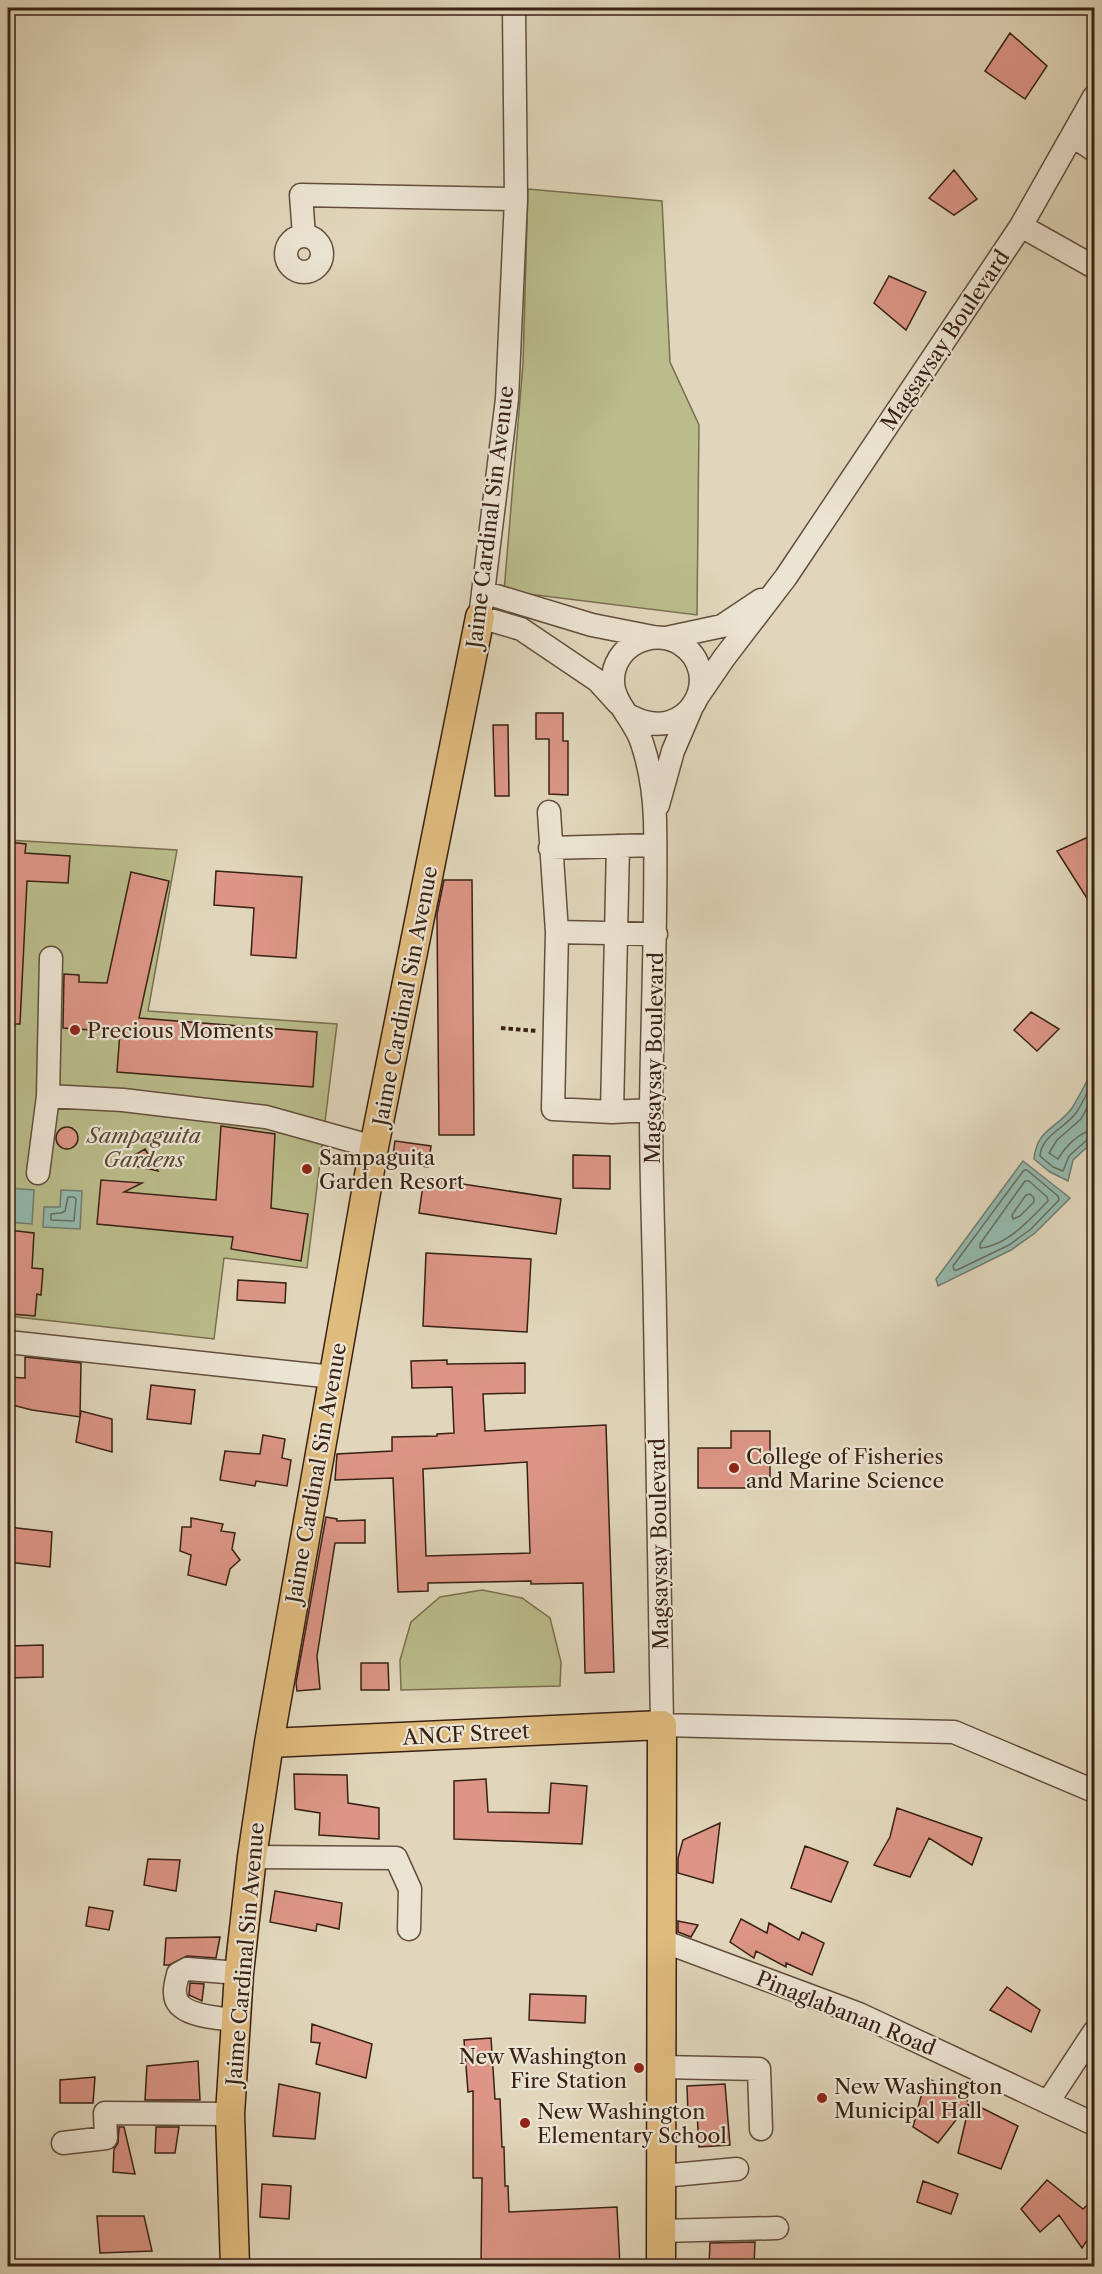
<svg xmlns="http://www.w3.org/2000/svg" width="1102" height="2274" viewBox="0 0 1102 2274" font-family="'Libre Caslon Text',serif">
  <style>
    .green { fill: #babc8b; stroke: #7a6e4f; stroke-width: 1.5 }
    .water { fill: #94b9ae; stroke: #707c70; stroke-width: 1.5 }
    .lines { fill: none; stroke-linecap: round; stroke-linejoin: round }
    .shore { stroke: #666d60; stroke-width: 1.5 }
    .building { fill: #dc9586; stroke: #392113; stroke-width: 1.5; fill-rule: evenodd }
    .minor-casing { stroke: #634e3d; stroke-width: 25 }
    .major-casing { stroke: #392113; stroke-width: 31 }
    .path { stroke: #392113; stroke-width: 4; stroke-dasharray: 4.5 3; stroke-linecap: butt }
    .minor { stroke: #ece4d3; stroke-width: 22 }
    .major { stroke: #e0bb7e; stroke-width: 28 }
    .poi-dot { fill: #8f2418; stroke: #ece4d3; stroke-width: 2 }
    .labels { text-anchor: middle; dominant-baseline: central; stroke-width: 4.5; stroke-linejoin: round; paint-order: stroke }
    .street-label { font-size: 21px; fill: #392113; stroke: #ece4d3 }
    .poi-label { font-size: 21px; fill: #392113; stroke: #ece4d3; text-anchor: start }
    .park-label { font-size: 21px; font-style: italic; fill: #594831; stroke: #ece4d3 }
  </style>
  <rect width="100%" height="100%" fill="#e1d6bb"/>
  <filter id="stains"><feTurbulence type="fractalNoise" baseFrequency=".00333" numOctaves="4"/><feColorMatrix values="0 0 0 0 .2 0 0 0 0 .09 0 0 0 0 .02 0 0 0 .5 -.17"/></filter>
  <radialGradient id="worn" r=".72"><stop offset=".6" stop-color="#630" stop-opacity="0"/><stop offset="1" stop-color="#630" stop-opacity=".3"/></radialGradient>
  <path class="green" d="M528 189 662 201 670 362 699 425 697 615 504 591 523 364Z
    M8 840 177 850 148 1011 337 1024 307 1268 224 1258 214 1339 8 1316Z
    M482 1590 522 1598 550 1618 561 1662 560 1686 401 1690 400 1660 411 1622 440 1597Z"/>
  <path class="water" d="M1094 1067V1141L1073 1160 1068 1181 1050 1172 1034 1159C1037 1128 1057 1129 1072 1108 1080 1095 1087 1081 1094 1067Z
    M1023 1161 1070 1198 1035 1233 1011 1250 938 1286 936 1279 948 1263Z
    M8 1188 34 1190 32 1224 8 1222Z
    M61 1190 82 1191 80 1229 43 1227 44 1207H60Z"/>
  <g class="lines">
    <path class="shore" d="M1094 1079C1088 1090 1083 1103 1076 1113 1065 1128 1041 1136 1040 1156L1053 1167 1063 1171 1069 1156 1088 1139 1094 1137
      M1094 1095 1081 1119 1057 1140 1049 1153 1058 1159C1065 1147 1080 1131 1094 1130
      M1024 1170H1027L1058 1196 1059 1200 1031 1229 1009 1245 957 1270H954L953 1266Z
      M1025 1181H1029L1047 1197 1048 1201C1031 1219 1006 1246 980 1248V1244Z
      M1030 1194 1034 1198V1202L1020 1216 1013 1219 1012 1215 1026 1195Z
      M68 1197H74L76 1199 74 1221 51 1220V1214L61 1213 65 1211Z"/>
  </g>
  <path class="building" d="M1010 33 1047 66 1025 99 985 71Z
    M954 170 977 199 954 215 929 198Z
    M889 276 926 292 906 330 874 303Z
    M536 713H563V741H568V795L549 794V739H536Z
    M493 725H508L509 796H495Z
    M1095 834V911L1057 851Z
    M8 842 26 844 25 853 70 856 68 883 27 881 20 1024H8Z
    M216 871 302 877 296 958 251 955 254 908 214 905Z
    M131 872 169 881 139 1018 317 1032 313 1087 117 1072 120 1032 63 1028 64 974 79 975V982L107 983Z
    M444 880H472L474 1135H439L437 914Z
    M1031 1012 1059 1029 1037 1051 1014 1030Z
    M221 1126 275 1134 271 1208 308 1214 301 1261 231 1249 233 1237 97 1224 101 1180 142 1183 124 1192 216 1200Z
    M56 1138a11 11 0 1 1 22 0a11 11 0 1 1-22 0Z
    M395 1141 431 1146 428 1167 392 1162Z
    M145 1149 158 1171 121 1163Z
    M573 1155 610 1156V1189L573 1188Z
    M424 1178 561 1199 556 1234 419 1213Z
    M8 1230 34 1233 32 1268 43 1269 41 1295 37 1294 35 1316 11 1314 13 1292H8Z
    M426 1253 531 1259 527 1332 423 1326Z
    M238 1280 286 1283 285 1303 237 1300Z
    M25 1357 81 1363 80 1417 32 1410 8 1404V1377L25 1378Z
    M447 1360V1364L525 1363V1393L483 1394 485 1431 606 1425 614 1672 585 1673 583 1583 531 1584V1581L428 1583V1591L398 1592 393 1478 335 1480 337 1454 392 1451V1437L437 1436V1434L454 1433 452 1387 412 1388 411 1361ZM527 1462 530 1553 426 1556 423 1469Z
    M151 1385 195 1390 191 1424 147 1419Z
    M81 1411 112 1419V1452L76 1442Z
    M731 1431H770V1488H698V1448H731Z
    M263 1435 285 1439 282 1458 291 1460 287 1486 256 1481 255 1486 220 1480 225 1451 260 1454Z
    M326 1517 337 1519V1521L365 1520V1543H335L317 1656 320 1689 297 1691 296 1683Z
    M191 1518 223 1524 221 1531 235 1533 232 1549 240 1560 230 1569 226 1585 188 1575 191 1555 180 1551 182 1527H191Z
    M8 1527 52 1532 50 1567 8 1562Z
    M43 1645V1677L8 1678 9 1646Z
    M361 1663H388L389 1690H361Z
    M294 1774 347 1775 348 1803 379 1808V1839L319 1835 320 1813 295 1809Z
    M486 1779 488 1812 549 1813 551 1783 587 1786 582 1844 454 1839V1781Z
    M897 1808 982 1838 972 1865 929 1838 910 1877 874 1865 890 1837Z
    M720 1823 713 1883 678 1873V1858L683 1840Z
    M805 1846 848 1862 831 1902 791 1888Z
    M148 1859 180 1860 176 1891 144 1885Z
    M275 1891 342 1903 339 1929 317 1924 316 1931 270 1922Z
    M89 1907 113 1911 109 1930 86 1926Z
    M741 1919 767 1933 769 1923 799 1940 802 1932 824 1943 812 1975 786 1963V1967L756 1951 754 1958 730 1942Z
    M678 1921 698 1925 691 1937 678 1932Z
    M220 1937 216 1958 187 1956 169 1965H164L166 1938Z
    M190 1983 204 1984 202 2001 189 1995Z
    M1007 1987 1040 2010 1031 2032 990 2010Z
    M530 1994 586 1996 585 2023 529 2020Z
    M312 2024 372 2044 366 2078 316 2064 320 2043 311 2042Z
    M491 2038 495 2099H500L502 2147H504L505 2186H508L509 2212 617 2207 620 2266H481L482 2178H473V2091L468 2092 464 2040Z
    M198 2061 200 2100H145L147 2066Z
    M95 2077 93 2103H60V2080Z
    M926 2077 970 2102 938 2143 913 2127Z
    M279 2084 320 2093 315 2139 273 2136Z
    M725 2084 730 2145 699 2147 697 2113 688 2114 687 2086Z
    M970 2102 1018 2126 1001 2169 958 2153Z
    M119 2127H124L135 2174 113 2172 114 2149 118 2143Z
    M156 2127H179L175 2153H155Z
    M1047 2180 1083 2209 1095 2198V2228L1082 2248 1059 2215 1040 2232 1021 2209Z
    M923 2181 958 2194 951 2214 917 2202Z
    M262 2184 291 2186 289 2219 260 2217Z
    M97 2216H144L152 2251 100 2253Z
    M755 2242 754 2266H709L710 2243Z"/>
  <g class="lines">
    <defs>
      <path id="minor" d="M514 8 516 199 507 399 480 617 521 629 598 681 618 703
        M1073 136 1094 150
        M1021 226 1094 267
        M286 254a18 18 0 1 1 36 0a18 18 0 1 1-36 0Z
        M304 236 301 195 516 199
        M483 592 592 625 653 637
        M666 638 722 626 761 600
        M698 696 724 658 786 577 1021 226 1094 97
        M630 716C689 748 727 672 679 643 651 627 613 647 613 680 612 702 635 720 642 743 650 767 654 794 655 819 657 916 652 1013 651 1110 651 1179 654 1248 655 1317 658 1453 660 1589 662 1725L954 1732 1094 1791
        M658 805 673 751 691 709
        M549 812 557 932 553 1109 612 1112 651 1110
        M550 848 655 845
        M557 932 656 934
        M48 1096 51 958
        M612 1112 618 846
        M38 1173 48 1096 123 1100 266 1117 374 1147
        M8 1342 333 1377
        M252 1857 396 1858 410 1889 409 1929
        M660 1940 859 2014 1094 2124
        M236 2020C219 2018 175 2017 175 1993 174 1987 177 1980 178 1974L187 1969 239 1973
        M661 2067 759 2069 761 2129
        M1048 2102 1094 2032
        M63 2143 106 2138 105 2113 230 2114
        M662 2176 737 2169
        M661 2231 777 2228"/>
      <path id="major" d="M269 1743 662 1725 661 2266
        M235 2266 230 2114 239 1973 252 1857 269 1743 374 1147 480 617"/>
    </defs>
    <use href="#minor" class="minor-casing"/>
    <use href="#major" class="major-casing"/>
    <path class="path" d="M501 1028 537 1031"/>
    <use href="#minor" class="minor"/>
    <use href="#major" class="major"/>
  </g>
  <g class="poi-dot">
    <circle cx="75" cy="1030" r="6"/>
    <circle cx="307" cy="1169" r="6"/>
    <circle cx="734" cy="1468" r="6"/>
    <circle cx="639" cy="2068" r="6"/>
    <circle cx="822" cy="2098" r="6"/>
    <circle cx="525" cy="2123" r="6"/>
  </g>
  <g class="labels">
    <g class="street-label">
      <text transform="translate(945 340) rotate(-56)">Magsaysay Boulevard</text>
      <text transform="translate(490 517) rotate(-83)">Jaime Cardinal Sin Avenue</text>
      <text transform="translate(405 996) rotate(-79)">Jaime Cardinal Sin Avenue</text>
      <text transform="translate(654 1058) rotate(-89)">Magsaysay Boulevard</text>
      <text transform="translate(316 1473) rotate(-80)">Jaime Cardinal Sin Avenue</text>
      <text transform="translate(659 1544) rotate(-91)">Magsaysay Boulevard</text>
      <text transform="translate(466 1734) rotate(-3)">ANCF Street</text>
      <text transform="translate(245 1954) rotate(-85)">Jaime Cardinal Sin Avenue</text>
      <text transform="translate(846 2013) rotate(22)">Pinaglabanan Road</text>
    </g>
    <g class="poi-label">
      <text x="87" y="1030">Precious Moments</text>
      <text x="319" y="1157">Sampaguita<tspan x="319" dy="24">Garden Resort</tspan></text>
      <text x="746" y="1456">College of Fisheries<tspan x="746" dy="24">and Marine Science</tspan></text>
      <text x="627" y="2056" text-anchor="end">New Washington<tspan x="627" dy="24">Fire Station</tspan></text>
      <text x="834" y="2086">New Washington<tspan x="834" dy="24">Municipal Hall</tspan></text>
      <text x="537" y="2111">New Washington<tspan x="537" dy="24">Elementary School</tspan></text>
    </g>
    <g class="park-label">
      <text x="144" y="1135">Sampaguita<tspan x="144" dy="24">Gardens</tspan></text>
    </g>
  </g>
  <rect width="1102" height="2274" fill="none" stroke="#e1d6bb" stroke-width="30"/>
  <rect x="9" y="9" width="1084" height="2256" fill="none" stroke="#392113" stroke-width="3"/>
  <rect x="15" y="15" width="1072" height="2244" fill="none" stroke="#392113" stroke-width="1.5"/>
  <rect width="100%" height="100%" filter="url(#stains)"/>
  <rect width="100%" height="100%" fill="url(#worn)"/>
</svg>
